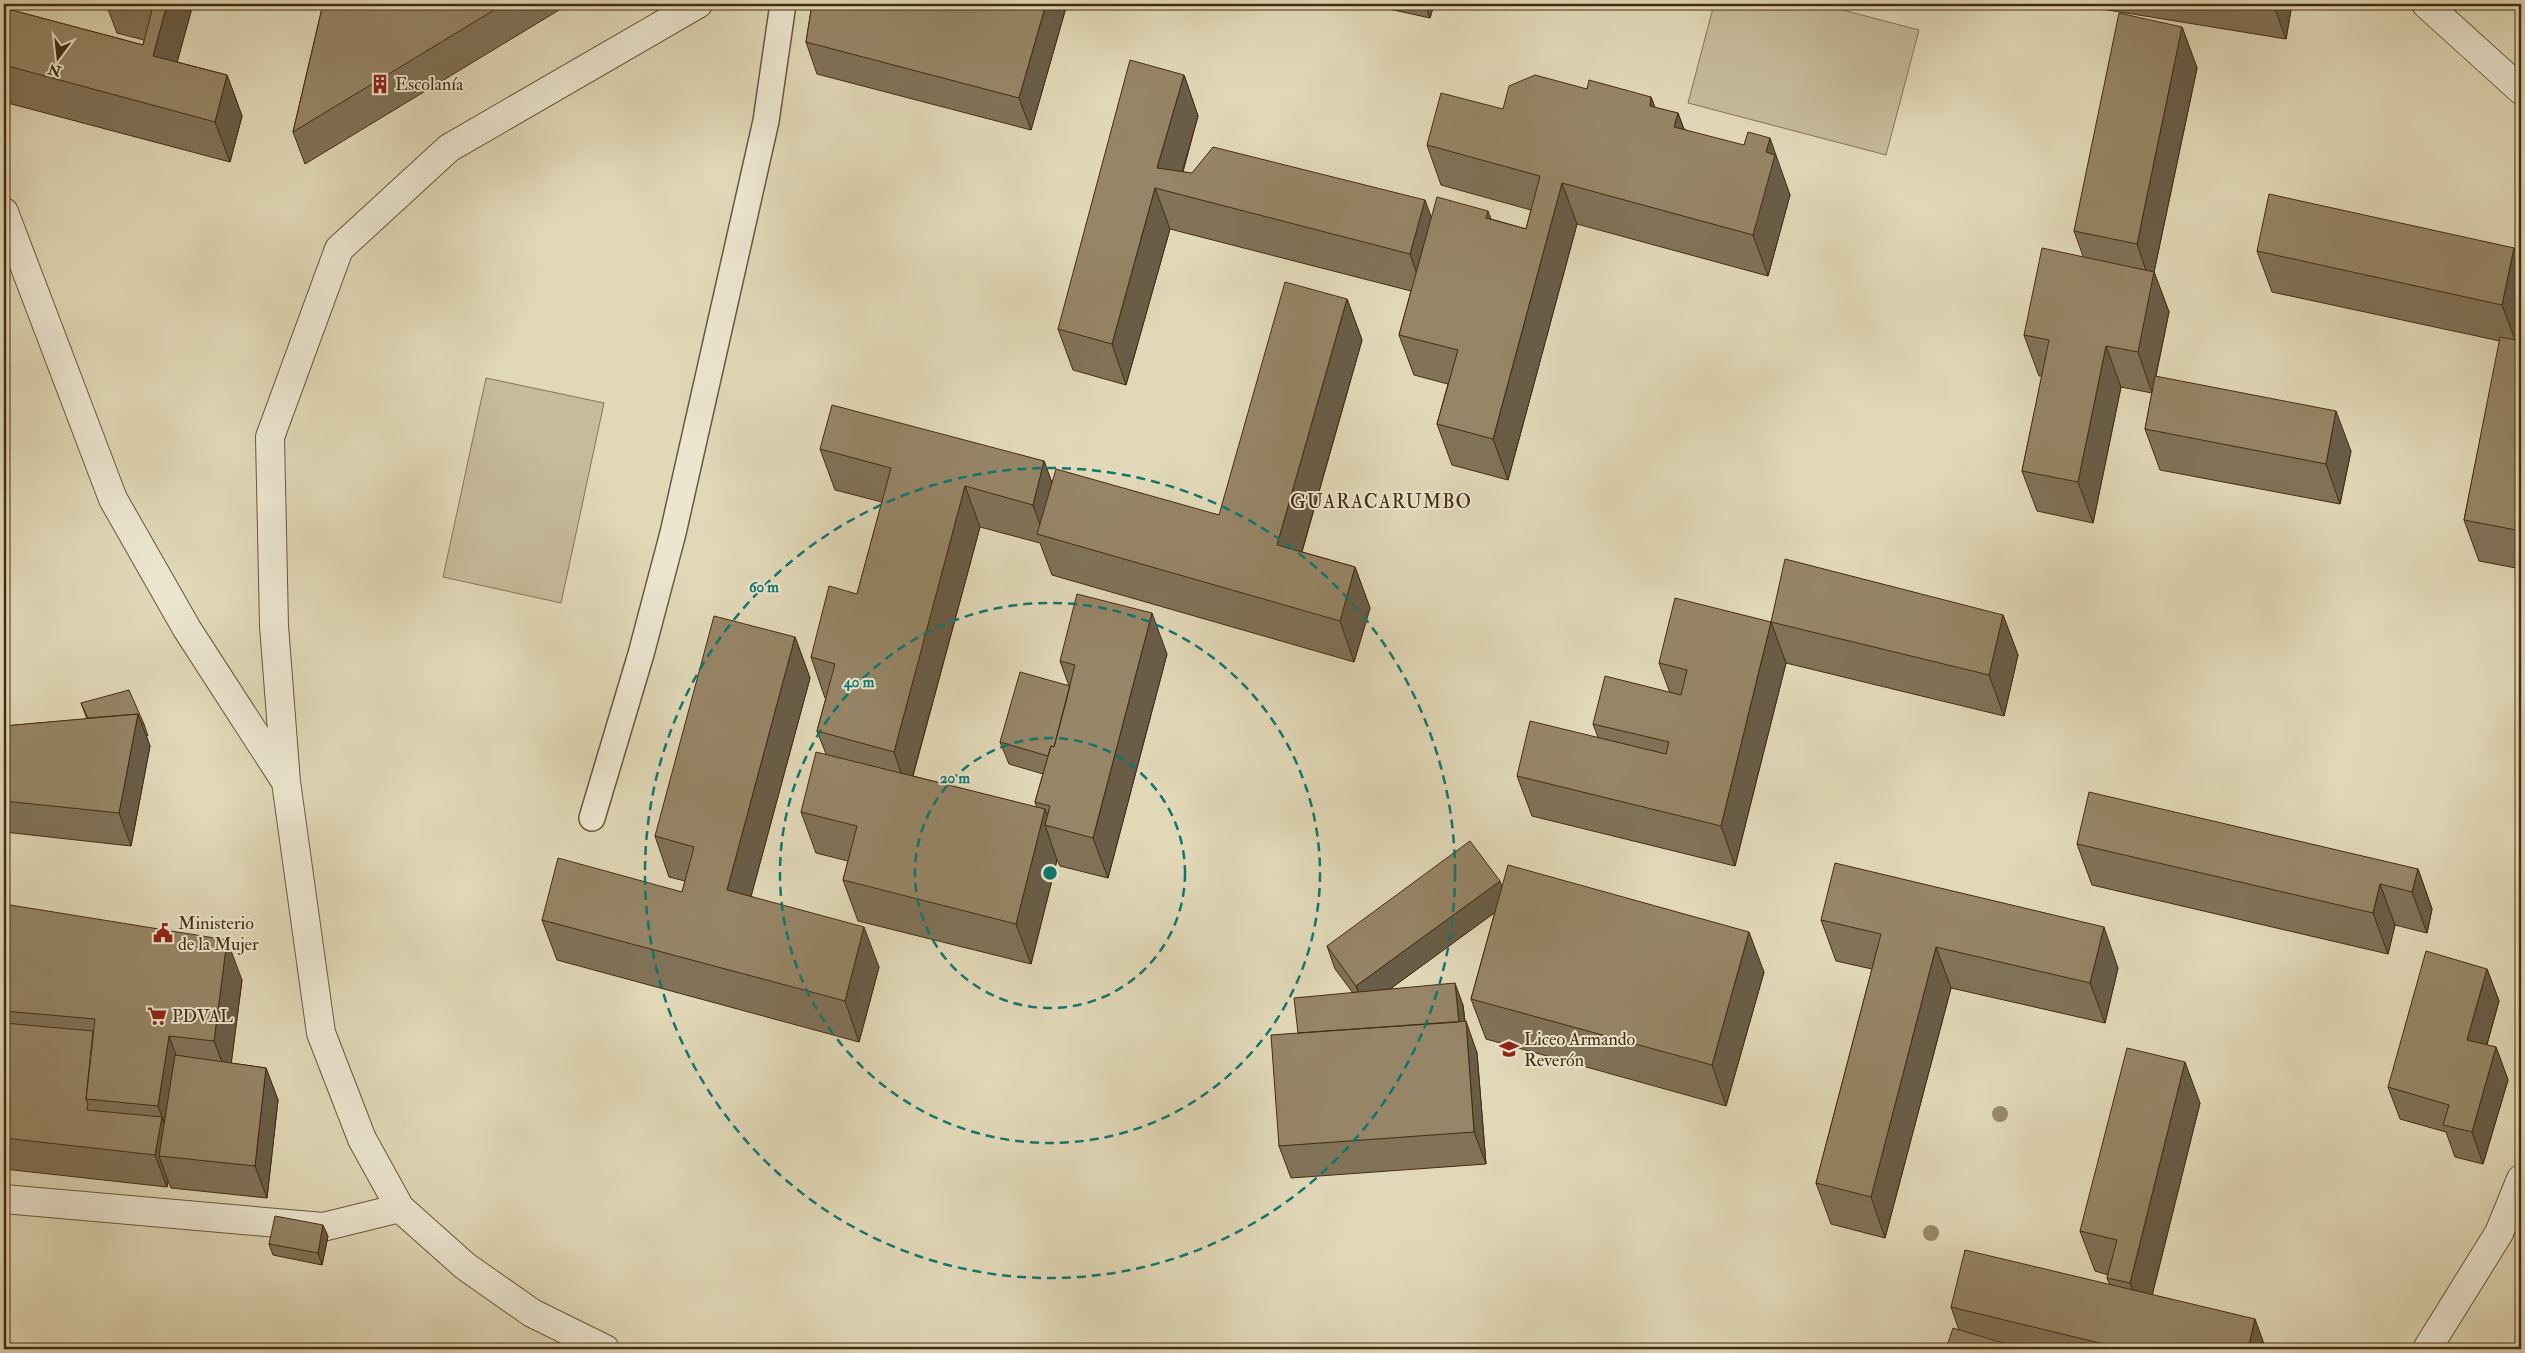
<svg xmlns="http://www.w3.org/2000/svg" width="2525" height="1353" viewBox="0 0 2525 1353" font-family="'IM FELL Double Pica',serif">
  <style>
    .green { fill: #c6bb9a; stroke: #857454 }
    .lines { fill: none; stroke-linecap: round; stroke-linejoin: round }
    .service-casing { stroke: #6b5739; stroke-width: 28 }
    .minor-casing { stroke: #6b5739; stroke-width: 30 }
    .service { stroke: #ece6d0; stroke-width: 25 }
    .minor { stroke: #ece6d0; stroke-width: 28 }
    .tree { fill: #99896a }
    .wall { fill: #817258; stroke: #442c0f }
    .shaded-wall { fill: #695d47; stroke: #442c0f }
    .building { fill: #968566; stroke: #442c0f }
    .ring { fill: none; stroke: #0f766e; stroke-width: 2.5; stroke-dasharray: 9 6 }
    .labels { text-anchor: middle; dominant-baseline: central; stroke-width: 4; stroke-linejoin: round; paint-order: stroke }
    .poi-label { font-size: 18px; fill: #442c0f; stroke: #ece6d0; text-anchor: start }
    .neighbourhood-label { font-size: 19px; letter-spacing: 1px; fill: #442c0f; stroke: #ece6d0 }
    .centre { fill: #0f766e; stroke: #ece6d0; stroke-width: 2.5 }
    .ring-label { font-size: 15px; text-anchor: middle; font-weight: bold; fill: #0f766e; stroke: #ece6d0; stroke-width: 4; stroke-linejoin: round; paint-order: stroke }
  </style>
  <rect width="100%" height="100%" fill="#e1d8b7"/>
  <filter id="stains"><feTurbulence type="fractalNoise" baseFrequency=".004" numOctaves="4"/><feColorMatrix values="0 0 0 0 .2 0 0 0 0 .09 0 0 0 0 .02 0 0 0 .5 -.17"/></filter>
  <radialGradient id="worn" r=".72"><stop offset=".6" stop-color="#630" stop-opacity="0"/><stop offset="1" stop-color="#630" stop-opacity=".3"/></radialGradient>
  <path class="green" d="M1714 4H1820L1919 30 1886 155 1688 103Z
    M486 378 604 403 561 603 443 577Z"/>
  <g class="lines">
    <defs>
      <path id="service" d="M592 818 641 654 673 533 766 121 783 4"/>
      <path id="minor" d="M2426 4 2521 90
        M4 212 113 499 187 629 284 779
        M4 1199 323 1227 400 1208
        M605 1349 532 1313 465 1266 400 1208 362 1139 321 1033 286 782 274 626 270 437 339 249 449 148 698 4
        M2427 1349 2499 1233 2521 1179"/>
    </defs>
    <use href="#service" class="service-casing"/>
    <use href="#minor" class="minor-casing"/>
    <use href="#service" class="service"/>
    <use href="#minor" class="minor"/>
  </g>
  <g class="tree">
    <circle cx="2000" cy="1114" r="8"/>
    <circle cx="1931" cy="1233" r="8"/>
  </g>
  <path class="wall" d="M106 4H193L177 62 227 75 242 116 230 162 4 102V8L143 45 144 40 117 33Z
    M323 4H569L305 164 293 132Z
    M812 4H1067L1031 130 817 74 806 42Z
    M1366 4H1434L1430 18Z
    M2071 4H2292L2286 39Z
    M2182 27 2197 68 2154 272 2169 312 2156 376 2351 451 2340 504 2160 470 2145 429 2152 393 2121 387 2093 523 2037 511 2022 471 2042 376H2039L2024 335 2083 256 2074 231Z
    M1184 75 1198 116 1183 172 1431 218 1491 219 1526 229 1531 210 1441 185 1427 145 1503 109 1587 89 1651 97 1655 108 1678 113 1684 129 1784 178V180L1790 195 1768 276 1577 224 1508 480 1452 465 1437 424 1448 384 1414 375 1399 335 1411 291 1170 229 1126 385 1073 370 1058 329Z
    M2514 248 2521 266V325L2518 340 2521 341V569L2479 561 2464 520 2500 341 2272 292 2257 251Z
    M1347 299 1362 340 1302 552 1355 567 1370 608 1354 662 1052 575 1040 543 980 527 913 776 1037 808 1035 802 1043 774 1009 764 1000 742 1069 686 1060 661 1167 654 1108 878 1060 866 1057 860 1031 964 858 921 843 880 848 861 816 853 801 812 826 754 817 731 826 698H825L811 657 857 594 882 502 835 490 820 449 1044 461 1052 483 1219 515Z
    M2003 615 2018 655 2004 716 1786 663 1735 866 1532 816 1517 776 1598 737 1593 724 1670 693 1659 663 1771 622Z
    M795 637 810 678 751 896 879 967 859 1042 557 960 542 920 682 892 685 881 669 877 655 836Z
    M81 703 144 724 148 736 146 735 150 746 131 846 4 832V726L87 719Z
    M2077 844 2418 869 2432 909 2427 933 2395 925 2388 954 2092 885Z
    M1502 887 1764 972 1726 1106 1486 1039 1471 999 1495 912 1390 989 1463 1005 1465 1021 1477 1053 1486 1164 1291 1178 1279 1146 1298 1033 1353 993 1335 969 1327 946Z
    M4 904 242 980 231 1063 266 1068 278 1100 267 1198 171 1188 168 1181 167 1187 4 1169Z
    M1821 920 2118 968 2105 1023 1951 988 1885 1238 1831 1224 1816 1183 1872 969 1836 961Z
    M2487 969 2499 1001 2487 1045 2496 1047 2508 1080 2483 1164 2455 1157 2446 1132 2400 1119 2388 1087Z
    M2200 1103 2152 1295 2266 1349H1946L1959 1330 1951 1307 2110 1285 2107 1278 2108 1275 2095 1271 2080 1231Z
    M328 1236 322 1265 273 1255 269 1244Z"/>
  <path class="shaded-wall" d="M167 4H193L168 96 153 56Z
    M1046 4H1067L1031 130 1019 98Z
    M1425 4H1434L1430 18Z
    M2273 4H2292L2286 39Z
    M2182 27 2197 68 2154 272 2169 312 2152 393 2138 352 2151 285 2137 244Z
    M227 75 242 116 230 162 215 122Z
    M1184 75 1198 116 1176 193 1157 168Z
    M1651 97 1666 137 1650 106Z
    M1678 113 1692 154 1674 127Z
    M1770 138 1790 195 1768 276 1753 235 1766 152Z
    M1562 183 1577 224 1508 480 1493 439Z
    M1155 188 1170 229 1126 385 1112 344Z
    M1425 200 1440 241 1424 294 1410 254Z
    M1488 211 1503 251 1486 218Z
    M2514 248 2521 266V325L2517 345 2502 305Z
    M1347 299 1362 340 1292 586 1277 545Z
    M2106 346 2121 387 2093 523 2078 482Z
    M2336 411 2351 451 2340 504 2326 464Z
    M1044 461 1059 502 1044 536 1033 505Z
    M965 486 980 527 908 793 894 752Z
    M2521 503V545L2516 530Z
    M1355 567 1370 608 1354 662 1340 621Z
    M1152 613 1167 654 1108 878 1093 838Z
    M2003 615 2018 655 2004 716 1989 675Z
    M1771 622 1786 663 1735 866 1721 826Z
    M795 637 810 678 742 930 727 890Z
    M138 714 150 746 131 846 119 813Z
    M1045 809 1051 827 1045 825 1057 860 1031 964 1016 924Z
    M2418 869 2432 909 2427 933 2412 892Z
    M1500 881 1508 903 1364 1008 1356 986Z
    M2380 884 2395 925 2388 954 2373 913Z
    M864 927 879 967 859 1042 845 1001Z
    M2104 927 2118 968 2105 1023 2090 983Z
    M1749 932 1764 972 1726 1106 1712 1065Z
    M227 940 242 980 229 1081 214 1041Z
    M1936 947 1951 988 1885 1238 1871 1197Z
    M2487 969 2499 1001 2479 1072 2467 1040Z
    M1455 983 1463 1005 1467 1044 1459 1022Z
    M1466 1021 1477 1053 1486 1164 1474 1132Z
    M169 1036 184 1077 173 1147 158 1106Z
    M2496 1047 2508 1080 2483 1164 2472 1132Z
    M2185 1062 2200 1103 2145 1324 2130 1283Z
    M266 1068 278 1100 267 1198 255 1166Z
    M162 1117 173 1149 159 1156 168 1181 167 1187 155 1155Z
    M323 1225 328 1236 322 1265 318 1253Z
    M2255 1319 2266 1349H2248Z"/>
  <path class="building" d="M144 4H167L153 56 227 75 215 122 4 65V8L143 45 153 6Z
    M323 4H504L293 132Z
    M812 4H1046L1019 98 806 42Z
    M2119 13 2182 27 2137 244 2074 231Z
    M1130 60 1184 75 1157 168 1192 173 1213 147 1425 200 1410 254 1155 188 1112 344 1058 329Z
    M1535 75 1587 89 1589 80 1651 97 1650 106 1678 113 1674 127 1744 145 1748 132 1770 138 1766 152 1775 155 1753 235 1562 183 1493 439 1437 424 1458 350 1399 335 1437 197 1488 211 1486 218 1526 229 1540 176 1427 145 1441 93 1503 109 1509 86Z
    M2269 194 2514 248 2502 305 2257 251Z
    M2042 248 2154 272 2138 352 2106 346 2078 482 2022 471 2049 340 2024 335Z
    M1285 282 1347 299 1277 545 1355 567 1340 621 1037 534 1056 469 1219 515Z
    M2500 337 2521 341V503L2516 530 2464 520Z
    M2155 376 2336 411 2326 464 2145 429Z
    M832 405 1044 461 1033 505 965 486 894 752 817 731 835 664 811 657 829 586 857 594 891 468 820 449Z
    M1785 559 2003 615 1989 675 1771 622 1721 826 1517 776 1530 721 1666 754 1669 742 1593 724 1605 676 1681 695 1687 670 1659 663 1675 598 1771 622Z
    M1077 594 1152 613 1093 838 1045 825 1050 806 1035 802 1051 746 1054 747 1075 665 1060 661Z
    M714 616 795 637 727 890 864 927 845 1001 542 920 558 858 682 892 694 847 655 836Z
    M1020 672 1070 686 1054 747 1051 746 1048 756 1000 742Z
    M129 690 144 724H142L138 714 88 718 81 703Z
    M138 714 119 813 4 801V726Z
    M816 752 1045 809 1016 924 843 880 857 826 801 812Z
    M2089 792 2418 869 2412 892 2380 884 2373 913 2077 844Z
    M1470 841 1500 881 1356 986 1327 946Z
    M1835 863 2104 927 2090 983 1936 947 1871 1197 1816 1183 1881 934 1821 920Z
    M1508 865 1749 932 1712 1065 1471 999Z
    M4 904 227 940 214 1041 169 1036 158 1106 86 1099 95 1019 4 1011Z
    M2426 951 2487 969 2467 1040 2496 1047 2472 1132 2443 1125 2449 1105 2388 1087Z
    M1455 983 1459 1022 1298 1033 1294 998Z
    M1466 1021 1474 1132 1279 1146 1271 1035Z
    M4 1023 93 1031 86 1099 88 1104 87 1110 162 1117 155 1155 4 1138Z
    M2127 1048 2185 1062 2130 1283 2107 1278 2117 1240 2080 1231Z
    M175 1055 266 1068 255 1166 159 1156Z
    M275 1216 323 1225 318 1253 269 1244Z
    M1965 1250 2255 1319 2248 1349H2124L1951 1307Z
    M1953 1328 2023 1349H1946Z"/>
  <g class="ring">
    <circle cx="1050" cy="873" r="135"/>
    <circle cx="1050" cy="873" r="270"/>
    <circle cx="1050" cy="873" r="405"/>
  </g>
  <defs>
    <symbol id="building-bare" viewBox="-9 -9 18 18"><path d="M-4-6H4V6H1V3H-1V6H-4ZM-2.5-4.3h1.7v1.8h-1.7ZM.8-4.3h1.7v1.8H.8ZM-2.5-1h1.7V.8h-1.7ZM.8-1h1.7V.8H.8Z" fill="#8f2418" stroke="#ece6d0" stroke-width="2.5" paint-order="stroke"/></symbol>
    <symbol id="civic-bare" viewBox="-9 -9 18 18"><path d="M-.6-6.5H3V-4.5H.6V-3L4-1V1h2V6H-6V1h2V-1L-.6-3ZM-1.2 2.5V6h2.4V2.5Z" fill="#8f2418" stroke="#ece6d0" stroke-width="2.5" paint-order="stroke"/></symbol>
    <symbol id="supermarket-bare" viewBox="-9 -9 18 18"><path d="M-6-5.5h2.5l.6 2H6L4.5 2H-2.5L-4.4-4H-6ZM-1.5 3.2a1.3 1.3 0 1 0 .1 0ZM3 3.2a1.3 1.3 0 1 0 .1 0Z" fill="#8f2418" stroke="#ece6d0" stroke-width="2.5" paint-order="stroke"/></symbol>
    <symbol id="school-bare" viewBox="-9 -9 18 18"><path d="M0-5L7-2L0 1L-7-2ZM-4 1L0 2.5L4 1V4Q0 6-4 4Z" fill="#8f2418" stroke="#ece6d0" stroke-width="2.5" paint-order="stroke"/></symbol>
  </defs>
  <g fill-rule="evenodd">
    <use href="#building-bare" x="366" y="70" width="28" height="28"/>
    <use href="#civic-bare" x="149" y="919" width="28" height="28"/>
    <use href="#supermarket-bare" x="143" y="1002" width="28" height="28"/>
    <use href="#school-bare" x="1495" y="1035" width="28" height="28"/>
  </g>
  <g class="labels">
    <g class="poi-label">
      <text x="395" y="84">Escolanía</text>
      <text x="178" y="923">Ministerio<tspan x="178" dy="21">de la Mujer</tspan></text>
      <text x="172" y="1016">PDVAL</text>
      <text x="1524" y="1039">Liceo Armando<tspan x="1524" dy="21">Reverón</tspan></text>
    </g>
    <g class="neighbourhood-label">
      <text x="1381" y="502">GUARACARUMBO</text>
    </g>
  </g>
  <circle cx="1050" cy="873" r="8" class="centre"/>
  <g class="ring-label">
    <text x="764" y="592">60 m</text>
    <text x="859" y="687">40 m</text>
    <text x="955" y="783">20 m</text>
  </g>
  <rect width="2525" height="1353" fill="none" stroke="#e1d8b7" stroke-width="20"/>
  <rect x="5" y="5" width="2515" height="1343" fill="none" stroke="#442c0f" stroke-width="2.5"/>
  <rect x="10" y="10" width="2505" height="1333" fill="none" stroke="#442c0f"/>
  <g transform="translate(58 58) rotate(195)" stroke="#ece6d0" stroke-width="4" paint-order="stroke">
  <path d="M0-4L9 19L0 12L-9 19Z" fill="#442c0f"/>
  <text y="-8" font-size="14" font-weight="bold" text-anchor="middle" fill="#442c0f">N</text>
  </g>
  <rect width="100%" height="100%" filter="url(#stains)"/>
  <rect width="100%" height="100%" fill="url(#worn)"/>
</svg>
